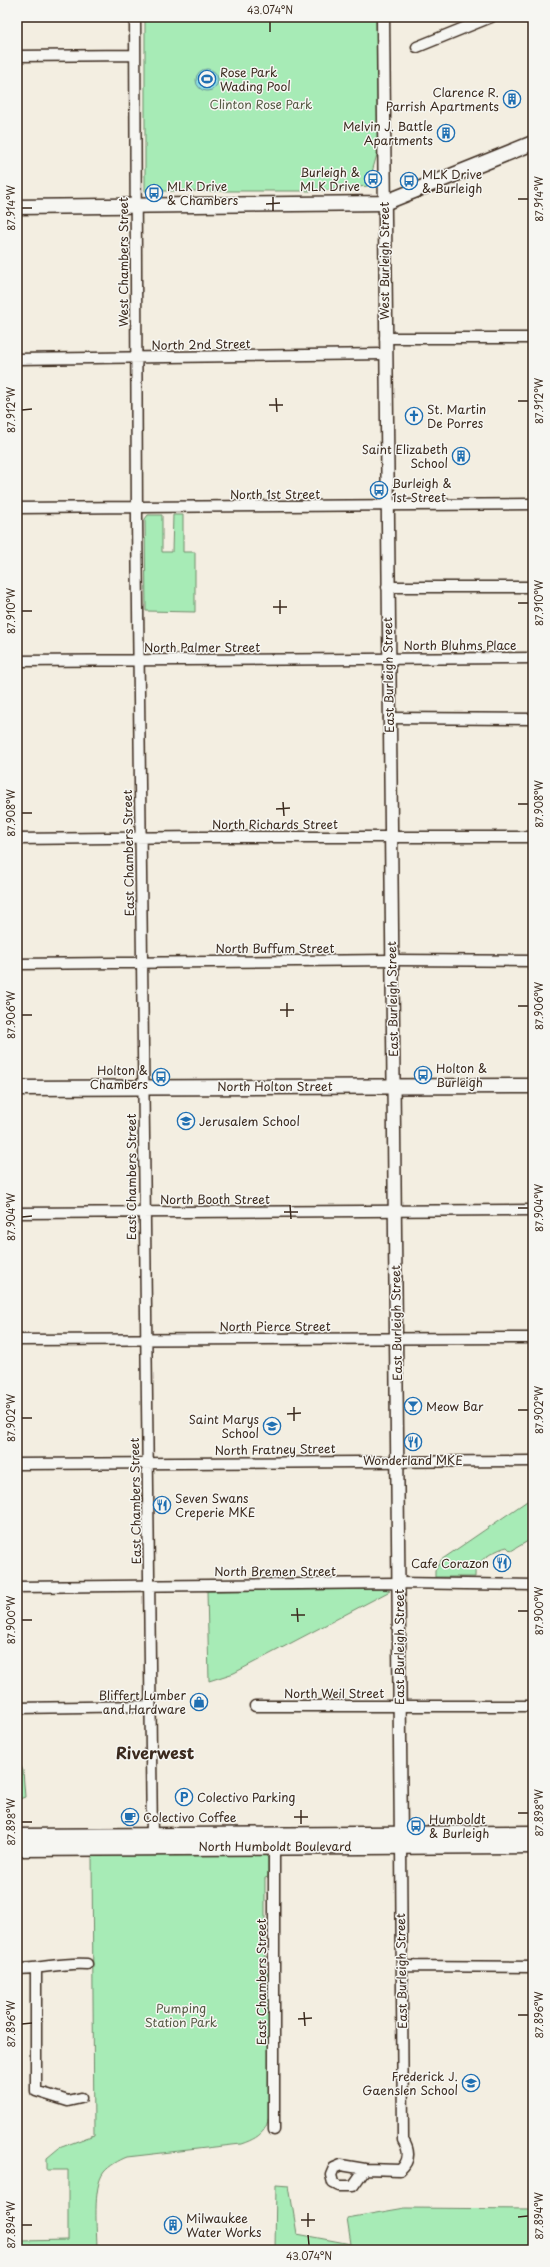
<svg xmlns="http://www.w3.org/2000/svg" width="550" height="2267" viewBox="0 0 550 2267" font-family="'Playpen Sans',sans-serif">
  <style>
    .green { fill: #a7ebb6; stroke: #718a6a }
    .water { fill: #89dae1; stroke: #6a9493 }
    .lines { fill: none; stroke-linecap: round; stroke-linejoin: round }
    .minor-casing { stroke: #3b2a1e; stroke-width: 13 }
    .tertiary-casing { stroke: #3b2a1e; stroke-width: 15 }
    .secondary-casing { stroke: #3b2a1e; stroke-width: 17 }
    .minor { stroke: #f6f6f2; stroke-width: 10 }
    .tertiary { stroke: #f6f6f2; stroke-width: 12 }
    .secondary { stroke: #f6f6f2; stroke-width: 14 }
    .ticks { fill: none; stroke: #3b2a1e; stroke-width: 1.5 }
    .labels { text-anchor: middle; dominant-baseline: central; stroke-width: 3; stroke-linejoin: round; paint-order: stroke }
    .poi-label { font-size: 12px; fill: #3b2a1e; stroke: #f6f6f2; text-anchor: start }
    .park-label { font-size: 12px; fill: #565a44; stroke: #f6f6f2 }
    .street-label { font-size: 12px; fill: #3b2a1e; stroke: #f6f6f2 }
    .district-label { font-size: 16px; font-weight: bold; fill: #3b2a1e; stroke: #f6f6f2 }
    .neatline { fill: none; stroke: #3b2a1e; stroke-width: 1.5 }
    .ticks-label { font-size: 10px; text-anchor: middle; fill: #3b2a1e }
  </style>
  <rect width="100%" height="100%" fill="#f3eee1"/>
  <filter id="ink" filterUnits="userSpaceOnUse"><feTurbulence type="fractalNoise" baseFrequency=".025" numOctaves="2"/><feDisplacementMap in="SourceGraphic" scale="8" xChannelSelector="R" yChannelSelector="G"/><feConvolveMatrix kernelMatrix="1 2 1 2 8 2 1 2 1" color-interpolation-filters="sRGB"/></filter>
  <g filter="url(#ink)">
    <path class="green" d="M145 17H376L378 151 368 186 318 191H145Z
      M148 515H162V552H172L173 515H183V552H195V612L146 611 145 519Z
      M533 1497V1538L511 1551 507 1547C498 1549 481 1558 476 1567 475 1570 475 1575 475 1577H435V1571L441 1560Z
      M385 1589 390 1591 234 1673 209 1681 207 1591Z
      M21 1766 23 1771 25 1797 17 1800V1767Z
      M264 1854 268 1858V1877L265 1878V1969L269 1970 270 2103C269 2127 265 2136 241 2144L127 2157C119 2160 109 2166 104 2172 92 2187 97 2231 97 2250H17V2226L20 2227V2241L68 2240V2170H47V2158L59 2148 94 2135 92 1855Z
      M276 2185 289 2186 297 2234 351 2244 347 2218 405 2208 533 2209V2250H275Z"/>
    <path class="water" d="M196 80a11 11 0 1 1 22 0a11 11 0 1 1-22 0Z"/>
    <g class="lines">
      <defs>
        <path id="minor" d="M135 17 137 520 152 1841
          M417 47 491 17
          M17 56 135 55
          M385 338H533
          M17 359 385 354
          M17 508 533 504
          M387 587H533
          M17 661 533 658
          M389 718 533 719
          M17 839 201 837H533
          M17 964 392 960 533 961
          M17 1213 533 1210
          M17 1340 533 1338
          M17 1464 533 1461
          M17 1587 399 1583 533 1585
          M255 1706H533
          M17 1708 150 1706
          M402 1966 533 1967
          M17 1969C41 1969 63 1962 87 1964
          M36 1969V2091L68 2101 81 2098
          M274 2130V1842
          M341 2165 365 2169 353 2186H339L333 2183 331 2175 334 2168Z
          M365 2169 400 2170C410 2161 410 2151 403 2140L401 1845"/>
        <path id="tertiary" d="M383 17 401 1842"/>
        <path id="secondary" d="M17 207 384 203 533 143
          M17 1088 533 1086
          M17 1836 533 1833
          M17 1849 533 1846"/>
      </defs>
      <use href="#minor" class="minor-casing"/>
      <use href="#tertiary" class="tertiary-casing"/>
      <use href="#secondary" class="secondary-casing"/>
      <use href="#minor" class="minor"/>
      <use href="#tertiary" class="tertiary"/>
      <use href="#secondary" class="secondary"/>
    </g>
  </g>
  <path class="ticks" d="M270 22V32M273 197V211M518 199H528M266 204 280 203M22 208H32M276 398 277 412M518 401H528M269 405H283M22 410 32 409M280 600V614M518 603H528M273 607H287M22 611H32M283 802 284 816M518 804H528M276 809 290 808M22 813H32M287 1003V1017M518 1006H528M280 1010H294M22 1015H32M290 1205 291 1219M518 1208H528M284 1212H298M22 1217 32 1216M294 1407V1421M518 1410H528M287 1414 301 1413M22 1418H32M297 1608 298 1622M518 1611H528M291 1615H305M22 1620H32M301 1810V1824M518 1813H528M294 1817H308M22 1822H32M304 2012 305 2026M518 2015H528M298 2019 312 2018M22 2024 32 2023M308 2213V2227M518 2217 528 2216M301 2220H315M22 2225H32M308 2235 309 2245"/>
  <defs>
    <symbol id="stadium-ring" viewBox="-11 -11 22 22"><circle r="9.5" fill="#f6f6f2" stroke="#1f6fb2" stroke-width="1.5"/><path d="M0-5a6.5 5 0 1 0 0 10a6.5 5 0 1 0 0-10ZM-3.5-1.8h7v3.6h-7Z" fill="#1f6fb2"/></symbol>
    <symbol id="building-ring" viewBox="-11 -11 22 22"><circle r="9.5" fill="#f6f6f2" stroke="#1f6fb2" stroke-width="1.5"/><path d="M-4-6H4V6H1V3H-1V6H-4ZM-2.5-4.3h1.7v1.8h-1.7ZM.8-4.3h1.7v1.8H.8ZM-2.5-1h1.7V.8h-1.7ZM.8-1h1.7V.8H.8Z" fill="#1f6fb2"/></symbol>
    <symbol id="bus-ring" viewBox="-11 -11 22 22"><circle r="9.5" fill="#f6f6f2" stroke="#1f6fb2" stroke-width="1.5"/><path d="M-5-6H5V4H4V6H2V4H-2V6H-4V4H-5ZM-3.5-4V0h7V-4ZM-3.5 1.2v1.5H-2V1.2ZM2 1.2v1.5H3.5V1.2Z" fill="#1f6fb2"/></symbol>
    <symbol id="church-ring" viewBox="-11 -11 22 22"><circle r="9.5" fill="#f6f6f2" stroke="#1f6fb2" stroke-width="1.5"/><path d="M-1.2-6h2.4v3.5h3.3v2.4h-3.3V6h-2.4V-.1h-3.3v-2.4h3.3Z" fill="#1f6fb2"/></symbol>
    <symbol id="school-ring" viewBox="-11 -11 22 22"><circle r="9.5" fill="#f6f6f2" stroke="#1f6fb2" stroke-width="1.5"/><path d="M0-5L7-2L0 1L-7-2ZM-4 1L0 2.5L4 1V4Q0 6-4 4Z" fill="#1f6fb2"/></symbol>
    <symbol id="bar-ring" viewBox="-11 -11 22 22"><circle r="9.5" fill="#f6f6f2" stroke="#1f6fb2" stroke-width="1.5"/><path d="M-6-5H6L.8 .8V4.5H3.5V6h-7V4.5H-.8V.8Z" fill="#1f6fb2"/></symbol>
    <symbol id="restaurant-ring" viewBox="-11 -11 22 22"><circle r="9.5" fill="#f6f6f2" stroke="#1f6fb2" stroke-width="1.5"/><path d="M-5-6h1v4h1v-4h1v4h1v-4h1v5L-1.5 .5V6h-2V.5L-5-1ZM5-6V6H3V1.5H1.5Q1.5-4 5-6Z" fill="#1f6fb2"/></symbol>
    <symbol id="shop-ring" viewBox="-11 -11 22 22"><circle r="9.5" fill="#f6f6f2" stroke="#1f6fb2" stroke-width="1.5"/><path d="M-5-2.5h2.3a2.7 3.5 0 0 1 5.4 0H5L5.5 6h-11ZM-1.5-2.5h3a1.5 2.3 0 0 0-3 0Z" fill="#1f6fb2"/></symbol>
    <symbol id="parking-ring" viewBox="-11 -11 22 22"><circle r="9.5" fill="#f6f6f2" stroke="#1f6fb2" stroke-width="1.5"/><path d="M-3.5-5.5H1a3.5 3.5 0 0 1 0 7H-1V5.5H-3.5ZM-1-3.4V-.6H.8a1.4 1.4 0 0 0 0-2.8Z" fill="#1f6fb2"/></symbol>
    <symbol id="cafe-ring" viewBox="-11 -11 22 22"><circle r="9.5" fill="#f6f6f2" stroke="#1f6fb2" stroke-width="1.5"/><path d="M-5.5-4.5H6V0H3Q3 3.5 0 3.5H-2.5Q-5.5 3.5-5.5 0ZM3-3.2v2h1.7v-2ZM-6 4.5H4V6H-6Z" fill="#1f6fb2"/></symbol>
  </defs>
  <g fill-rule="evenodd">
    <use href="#stadium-ring" x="197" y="69" width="20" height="20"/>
    <use href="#building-ring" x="502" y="89" width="20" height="20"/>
    <use href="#building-ring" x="436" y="123" width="20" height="20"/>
    <use href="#bus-ring" x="363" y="169" width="20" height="20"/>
    <use href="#bus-ring" x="399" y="171" width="20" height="20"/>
    <use href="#bus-ring" x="144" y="183" width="20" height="20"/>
    <use href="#church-ring" x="404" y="406" width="20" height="20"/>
    <use href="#building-ring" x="451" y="446" width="20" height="20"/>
    <use href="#bus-ring" x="369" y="480" width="20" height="20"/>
    <use href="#bus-ring" x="413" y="1065" width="20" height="20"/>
    <use href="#bus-ring" x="151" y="1067" width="20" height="20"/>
    <use href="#school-ring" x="176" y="1111" width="20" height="20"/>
    <use href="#bar-ring" x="403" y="1396" width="20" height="20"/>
    <use href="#school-ring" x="262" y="1416" width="20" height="20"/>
    <use href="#restaurant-ring" x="403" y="1432" width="20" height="20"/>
    <use href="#restaurant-ring" x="152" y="1495" width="20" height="20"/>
    <use href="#restaurant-ring" x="492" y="1553" width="20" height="20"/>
    <use href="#shop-ring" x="189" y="1692" width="20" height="20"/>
    <use href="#parking-ring" x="174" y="1787" width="20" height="20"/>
    <use href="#cafe-ring" x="120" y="1807" width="20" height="20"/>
    <use href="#bus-ring" x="406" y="1816" width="20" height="20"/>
    <use href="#school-ring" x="461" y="2073" width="20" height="20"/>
    <use href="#building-ring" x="163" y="2215" width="20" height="20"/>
  </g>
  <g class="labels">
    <g class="poi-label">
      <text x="220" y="72">Rose Park<tspan x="220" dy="14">Wading Pool</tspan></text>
      <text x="499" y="92" text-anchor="end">Clarence R.<tspan x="499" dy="14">Parrish Apartments</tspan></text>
      <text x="433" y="126" text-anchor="end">Melvin J. Battle<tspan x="433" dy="14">Apartments</tspan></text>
      <text x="360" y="172" text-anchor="end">Burleigh &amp;<tspan x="360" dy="14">MLK Drive</tspan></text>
      <text x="422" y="174">MLK Drive<tspan x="422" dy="14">&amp; Burleigh</tspan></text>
      <text x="167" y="186">MLK Drive<tspan x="167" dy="14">&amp; Chambers</tspan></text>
      <text x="427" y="409">St. Martin<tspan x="427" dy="14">De Porres</tspan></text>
      <text x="448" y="449" text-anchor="end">Saint Elizabeth<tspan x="448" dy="14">School</tspan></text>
      <text x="392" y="483">Burleigh &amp;<tspan x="392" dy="14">1st Street</tspan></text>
      <text x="436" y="1068">Holton &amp;<tspan x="436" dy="14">Burleigh</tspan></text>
      <text x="148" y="1070" text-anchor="end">Holton &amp;<tspan x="148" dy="14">Chambers</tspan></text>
      <text x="199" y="1121">Jerusalem School</text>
      <text x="426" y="1406">Meow Bar</text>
      <text x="259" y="1419" text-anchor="end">Saint Marys<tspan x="259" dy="14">School</tspan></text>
      <text x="413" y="1460" text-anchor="middle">Wonderland MKE</text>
      <text x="175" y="1498">Seven Swans<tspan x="175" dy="14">Creperie MKE</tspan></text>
      <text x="489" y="1563" text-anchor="end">Cafe Corazon</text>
      <text x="186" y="1695" text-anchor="end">Bliffert Lumber<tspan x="186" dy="14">and Hardware</tspan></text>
      <text x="197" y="1797">Colectivo Parking</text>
      <text x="143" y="1817">Colectivo Coffee</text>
      <text x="429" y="1819">Humboldt<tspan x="429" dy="14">&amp; Burleigh</tspan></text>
      <text x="458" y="2076" text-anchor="end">Frederick J.<tspan x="458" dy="14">Gaenslen School</tspan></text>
      <text x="186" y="2218">Milwaukee<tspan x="186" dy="14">Water Works</tspan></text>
    </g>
    <g class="park-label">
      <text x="261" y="104">Clinton Rose Park</text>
      <text x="181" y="2008">Pumping<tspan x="181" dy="14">Station Park</tspan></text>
    </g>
    <g class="street-label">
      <text transform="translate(384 261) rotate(-90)">West Burleigh Street</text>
      <text transform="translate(123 262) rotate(-90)">West Chambers Street</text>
      <text transform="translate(201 344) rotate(-1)">North 2nd Street</text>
      <text x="275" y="494">North 1st Street</text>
      <text x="460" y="645">North Bluhms Place</text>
      <text x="202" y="647">North Palmer Street</text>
      <text transform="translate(388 675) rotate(-91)">East Burleigh Street</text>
      <text x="275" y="824">North Richards Street</text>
      <text transform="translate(128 853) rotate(-91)">East Chambers Street</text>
      <text x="275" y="948">North Buffum Street</text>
      <text transform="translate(392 999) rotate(-91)">East Burleigh Street</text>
      <text x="275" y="1086">North Holton Street</text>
      <text transform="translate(131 1177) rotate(-90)">East Chambers Street</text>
      <text x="215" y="1199">North Booth Street</text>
      <text transform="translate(396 1323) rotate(-91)">East Burleigh Street</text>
      <text x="275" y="1326">North Pierce Street</text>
      <text transform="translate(275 1449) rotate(-1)">North Fratney Street</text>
      <text transform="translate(135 1501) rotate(-91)">East Chambers Street</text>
      <text x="275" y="1571">North Bremen Street</text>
      <text transform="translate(399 1647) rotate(-90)">East Burleigh Street</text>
      <text x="334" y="1693">North Weil Street</text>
      <text x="275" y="1846">North Humboldt Boulevard</text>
      <text transform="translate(401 1971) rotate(-91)">East Burleigh Street</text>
      <text transform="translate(261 1982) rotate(-90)">East Chambers Street</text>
    </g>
    <g class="district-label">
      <text x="155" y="1752">Riverwest</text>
    </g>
  </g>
  <rect width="550" height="2267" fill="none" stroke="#f6f6f2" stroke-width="44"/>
  <rect x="22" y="22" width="506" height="2223" class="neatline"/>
  <g class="ticks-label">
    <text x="270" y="14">43.074°N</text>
    <text transform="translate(539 199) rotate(-90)" y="4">87.914°W</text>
    <text transform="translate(11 208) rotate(-90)" y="4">87.914°W</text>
    <text transform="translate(539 401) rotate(-90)" y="4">87.912°W</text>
    <text transform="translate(11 410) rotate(-90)" y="4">87.912°W</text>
    <text transform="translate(539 603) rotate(-90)" y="4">87.910°W</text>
    <text transform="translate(11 611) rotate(-90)" y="4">87.910°W</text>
    <text transform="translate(539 804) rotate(-90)" y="4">87.908°W</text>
    <text transform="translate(11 813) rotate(-90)" y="4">87.908°W</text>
    <text transform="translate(539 1006) rotate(-90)" y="4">87.906°W</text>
    <text transform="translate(11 1015) rotate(-90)" y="4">87.906°W</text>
    <text transform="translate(539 1208) rotate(-90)" y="4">87.904°W</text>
    <text transform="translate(11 1217) rotate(-90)" y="4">87.904°W</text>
    <text transform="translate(539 1410) rotate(-90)" y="4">87.902°W</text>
    <text transform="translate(11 1418) rotate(-90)" y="4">87.902°W</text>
    <text transform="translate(539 1611) rotate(-90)" y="4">87.900°W</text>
    <text transform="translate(11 1620) rotate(-90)" y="4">87.900°W</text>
    <text transform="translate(539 1813) rotate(-90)" y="4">87.898°W</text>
    <text transform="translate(11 1822) rotate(-90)" y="4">87.898°W</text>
    <text transform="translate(539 2015) rotate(-90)" y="4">87.896°W</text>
    <text transform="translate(11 2024) rotate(-90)" y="4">87.896°W</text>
    <text transform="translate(539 2216) rotate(-90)" y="4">87.894°W</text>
    <text transform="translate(11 2225) rotate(-90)" y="4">87.894°W</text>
    <text x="309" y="2260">43.074°N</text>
  </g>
</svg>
